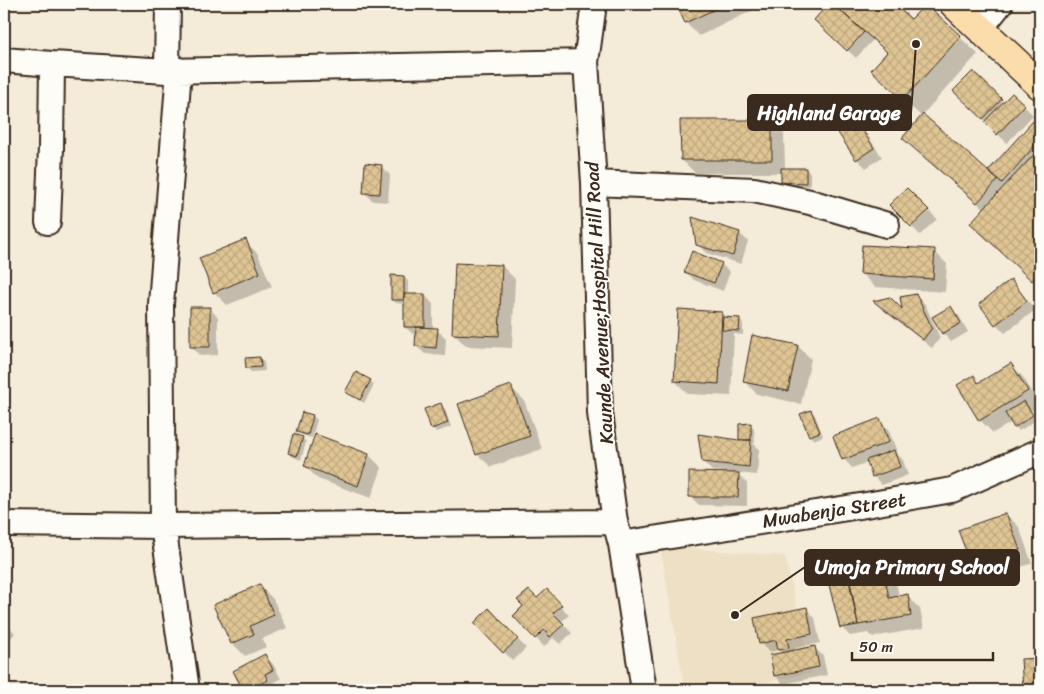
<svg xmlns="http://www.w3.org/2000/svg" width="1044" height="694" viewBox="0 0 1044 694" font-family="Sriracha,sans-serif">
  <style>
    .built { fill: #eee0c4 }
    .shadow { fill: #0003 }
    .building { fill: url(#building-cross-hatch); stroke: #3b2a1e }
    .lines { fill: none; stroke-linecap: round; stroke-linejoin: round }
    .minor-casing { stroke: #3b2a1e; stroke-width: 28 }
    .major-casing { stroke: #3b2a1e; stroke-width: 31 }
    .minor { stroke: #fdfcf7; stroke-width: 24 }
    .major { stroke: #faddab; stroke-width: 28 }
    .labels { text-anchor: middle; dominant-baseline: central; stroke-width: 4; stroke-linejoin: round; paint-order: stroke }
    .street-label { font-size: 19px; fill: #3b2a1e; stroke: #fdfcf7 }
    .leader { fill: none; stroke: #3b2a1e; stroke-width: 2 }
    .callout-dot { fill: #3b2a1e; stroke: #fdfcf7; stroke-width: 2 }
    .callout { fill: #3b2a1e; stroke: #3b2a1e; stroke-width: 2 }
    .callout-label { font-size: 20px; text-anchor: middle; font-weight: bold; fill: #fff }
  </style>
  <defs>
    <pattern id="building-cross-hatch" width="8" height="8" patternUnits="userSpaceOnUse" patternTransform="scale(1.25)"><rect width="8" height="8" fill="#dfc594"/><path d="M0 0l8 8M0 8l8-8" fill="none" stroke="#c0a97f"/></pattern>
  </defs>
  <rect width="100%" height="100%" fill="#f4ecd9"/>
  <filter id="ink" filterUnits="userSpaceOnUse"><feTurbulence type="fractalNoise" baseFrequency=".02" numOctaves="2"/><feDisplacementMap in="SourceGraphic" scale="10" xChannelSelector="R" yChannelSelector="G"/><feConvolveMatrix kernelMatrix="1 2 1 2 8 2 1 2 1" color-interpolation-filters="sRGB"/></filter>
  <g filter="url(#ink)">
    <path class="built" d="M660 546 785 556 812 673 728 690H685Z"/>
    <path class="shadow" d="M677 4H766L699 36 686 23Z
      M830 4H892L911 21 925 5 978 54 922 115 988 173 1033 122 1040 130V288L988 240 984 209 917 151 922 117 889 87 888 53 873 40 856 58 815 20Z
      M973 73 1004 103 1012 94 1033 115 1007 143 985 122 986 121 964 100Z
      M839 97 847 105 882 157 866 168 857 159Z
      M771 121 784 134 785 169H806L810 173V186H786L782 182V173H695L682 160Z
      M381 166 390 175 388 202 373 201 364 192Z
      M907 189 937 219 920 235 891 205Z
      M739 233 748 241 741 264 706 253 697 244Z
      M245 241 258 254 272 287 227 305 214 292Z
      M934 251 947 264 945 292 875 287 862 274Z
      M721 264 730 272 723 291 694 280 685 271Z
      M502 266 515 279 512 348 466 346 453 333Z
      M404 277 408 281V295H425L433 304V329L437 330 446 338 445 356 425 354 416 346 417 335H414L405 327V304L396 303 392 299Z
      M1011 281 1019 290 1035 310 1005 333 996 324 980 304Z
      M916 296 925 304 940 338 932 348 883 310 875 302 904 313Z
      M209 308 218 317V355L200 356 192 347Z
      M950 308 959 316 968 332 951 342 943 333Z
      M722 313 727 319H739L743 324V335L734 334 731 396 688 394 675 381Z
      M798 346 811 359 801 404 757 394 744 381Z
      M260 358 264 362 265 371 251 372 247 368Z
      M1010 364 1023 377 1040 405 1031 411 1036 420 1019 431 1012 422 993 433 980 420 973 377 980 383Z
      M370 381 374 385 364 403 350 395 346 391Z
      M510 387 524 400 542 449 491 467 477 454Z
      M441 405 445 409 451 427 436 432 432 428Z
      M811 411 815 415 823 436 814 440 810 436 802 414Z
      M313 416 317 420 312 438 302 435 298 431Z
      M879 420 888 429 897 451 895 452 903 460 908 475 882 485 873 476 868 462 852 468 844 459 835 437Z
      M750 425 754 429 755 443H753L759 449 757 475 737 473 747 483V506L699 505 690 496 725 474V472L712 471 703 462 741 441Z
      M302 438 306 442 301 460 293 457 289 453Z
      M369 455 382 468 371 498 318 479 305 466Z
      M1006 514 1019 527 1032 563 986 580 973 567Z
      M876 561 896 581 899 597 907 596 920 609 924 628 873 637 868 633 850 636 841 627 848 578 851 581 864 569Z
      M260 586 273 599 287 628 262 639 266 647 245 656 232 643Z
      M547 591 569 615 561 622 572 633 560 644 553 638 544 647 536 638 537 600Z
      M806 609 815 618 820 643 795 648 796 651 814 647 823 656 827 675 783 684 775 675 783 654 779 650 769 652 760 643Z
      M489 610 526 648 513 661 476 623Z
      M4 622 15 633 4 647Z
      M264 656 273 664 281 679 273 683 276 689 273 690H244L234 671Z"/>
    <path class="building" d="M676 4H726L685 23Z
      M828 4H833L864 32 847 51 814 20Z
      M833 4H894L911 19 926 4 961 36 903 100 871 70 887 52Z
      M973 71 1002 99 983 119 953 91Z
      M1012 93 1025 105 997 135 984 122Z
      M839 95 874 148 856 160 821 107Z
      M923 114 998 180 977 203 902 138Z
      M680 120H772V160H681Z
      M1033 121 1040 131V140L1002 183 988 171Z
      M1040 148V271L1032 281 970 223Z
      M365 163 382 165 380 194 363 193Z
      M781 168H806V183L781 182Z
      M907 188 929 210 911 227 889 205Z
      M692 217 740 232 733 256 696 245Z
      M246 239 260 273 213 293 199 258Z
      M862 245 935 249 933 279 860 274Z
      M692 251 722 263 714 283 684 272Z
      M455 263 502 265 499 336 452 334Z
      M391 275 404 276V300H391Z
      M1011 279 1027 301 995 325 979 304Z
      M404 294H425V327H404Z
      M916 294 932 328 923 340 873 301 890 297 902 309 900 297Z
      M951 306 961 323 942 334 932 317Z
      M190 307H210V347H190Z
      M678 309 722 312 719 384 674 381Z
      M723 317 740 318 739 331 722 330Z
      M416 327 438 328 436 348 415 346Z
      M752 335 798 345 788 391 743 382Z
      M260 357 261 367 246 368 245 358Z
      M1011 363 1028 391 979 421 957 385 974 375 978 383Z
      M356 372 371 380 360 400 345 392Z
      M511 385 530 436 476 455 458 404Z
      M1024 401 1033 415 1014 428 1005 413Z
      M441 403 448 423 431 429 424 409Z
      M811 410 820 432 809 436 800 414Z
      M302 412 313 415 308 435 296 432Z
      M880 418 889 442 842 460 833 436Z
      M751 423V440H739V424Z
      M293 434 303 437 297 456 288 453Z
      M315 434 369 454 358 486 304 466Z
      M698 434 739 440H751L749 467 702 462Z
      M894 450 900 467 872 477 866 460Z
      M689 472 739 473 738 497H689Z
      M1006 513 1020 550 972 567 958 530Z
      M1040 533V548L1035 536Z
      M876 560 878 568 883 567 889 598 908 594 911 616 858 625 848 570 863 568 862 562Z
      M848 576 858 625 840 628 828 581Z
      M260 584 274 615 250 626 254 634 231 644 213 605Z
      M547 589 562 605 553 613 564 624 550 637 544 630 535 639 513 616 523 606 517 600 529 590 537 598Z
      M807 607 812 634 787 639 789 648 778 650 776 640 759 644 754 618Z
      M489 608 518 639 503 653 474 623Z
      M815 646 819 667 774 676 770 655Z
      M265 654 273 670 265 674 268 680 248 690H243L233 671Z
      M1040 658V690H1023L1021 659Z"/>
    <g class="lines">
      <defs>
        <path id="minor" d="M594 4 586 62 594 183 600 413 615 522 621 544 644 690
          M981 28 1000 4
          M4 60 52 64 167 71 586 62
          M179 70 161 304 163 526 187 690
          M167 71 168 4
          M594 183 754 190 810 202 887 225
          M48 222 51 148 52 64
          M4 524 163 526 615 522
          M621 544 866 505 952 490 1040 451"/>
        <path id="major" d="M954 4 1040 85"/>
      </defs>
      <use href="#minor" class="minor-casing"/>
      <use href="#major" class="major-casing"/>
      <use href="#minor" class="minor"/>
      <use href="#major" class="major"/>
    </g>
  </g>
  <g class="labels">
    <g class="street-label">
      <text transform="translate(599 303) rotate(-93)">Kaunde Avenue;Hospital Hill Road</text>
      <text transform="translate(834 510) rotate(-9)">Mwabenja Street</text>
    </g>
  </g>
  <path class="leader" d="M916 44L911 113M735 615L805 567"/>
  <g class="callout-dot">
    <circle cx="916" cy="44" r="5"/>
    <circle cx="735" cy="615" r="5"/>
  </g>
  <g class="callout">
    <rect x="748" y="95" width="163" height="35" rx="5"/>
    <rect x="805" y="550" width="214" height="35" rx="5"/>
  </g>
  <g class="callout-label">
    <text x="829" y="120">Highland Garage</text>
    <text x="912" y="574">Umoja Primary School</text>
  </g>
  <rect width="1044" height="694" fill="none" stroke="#fdfcf7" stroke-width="20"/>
  <rect x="10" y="10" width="1024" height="674" fill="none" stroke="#3b2a1e" stroke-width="2" filter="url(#ink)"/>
  <path d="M852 652v8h141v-8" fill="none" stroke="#3b2a1e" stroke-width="2.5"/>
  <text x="859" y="652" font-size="15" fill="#3b2a1e" stroke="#fdfcf7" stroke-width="4" paint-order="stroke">50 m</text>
</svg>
